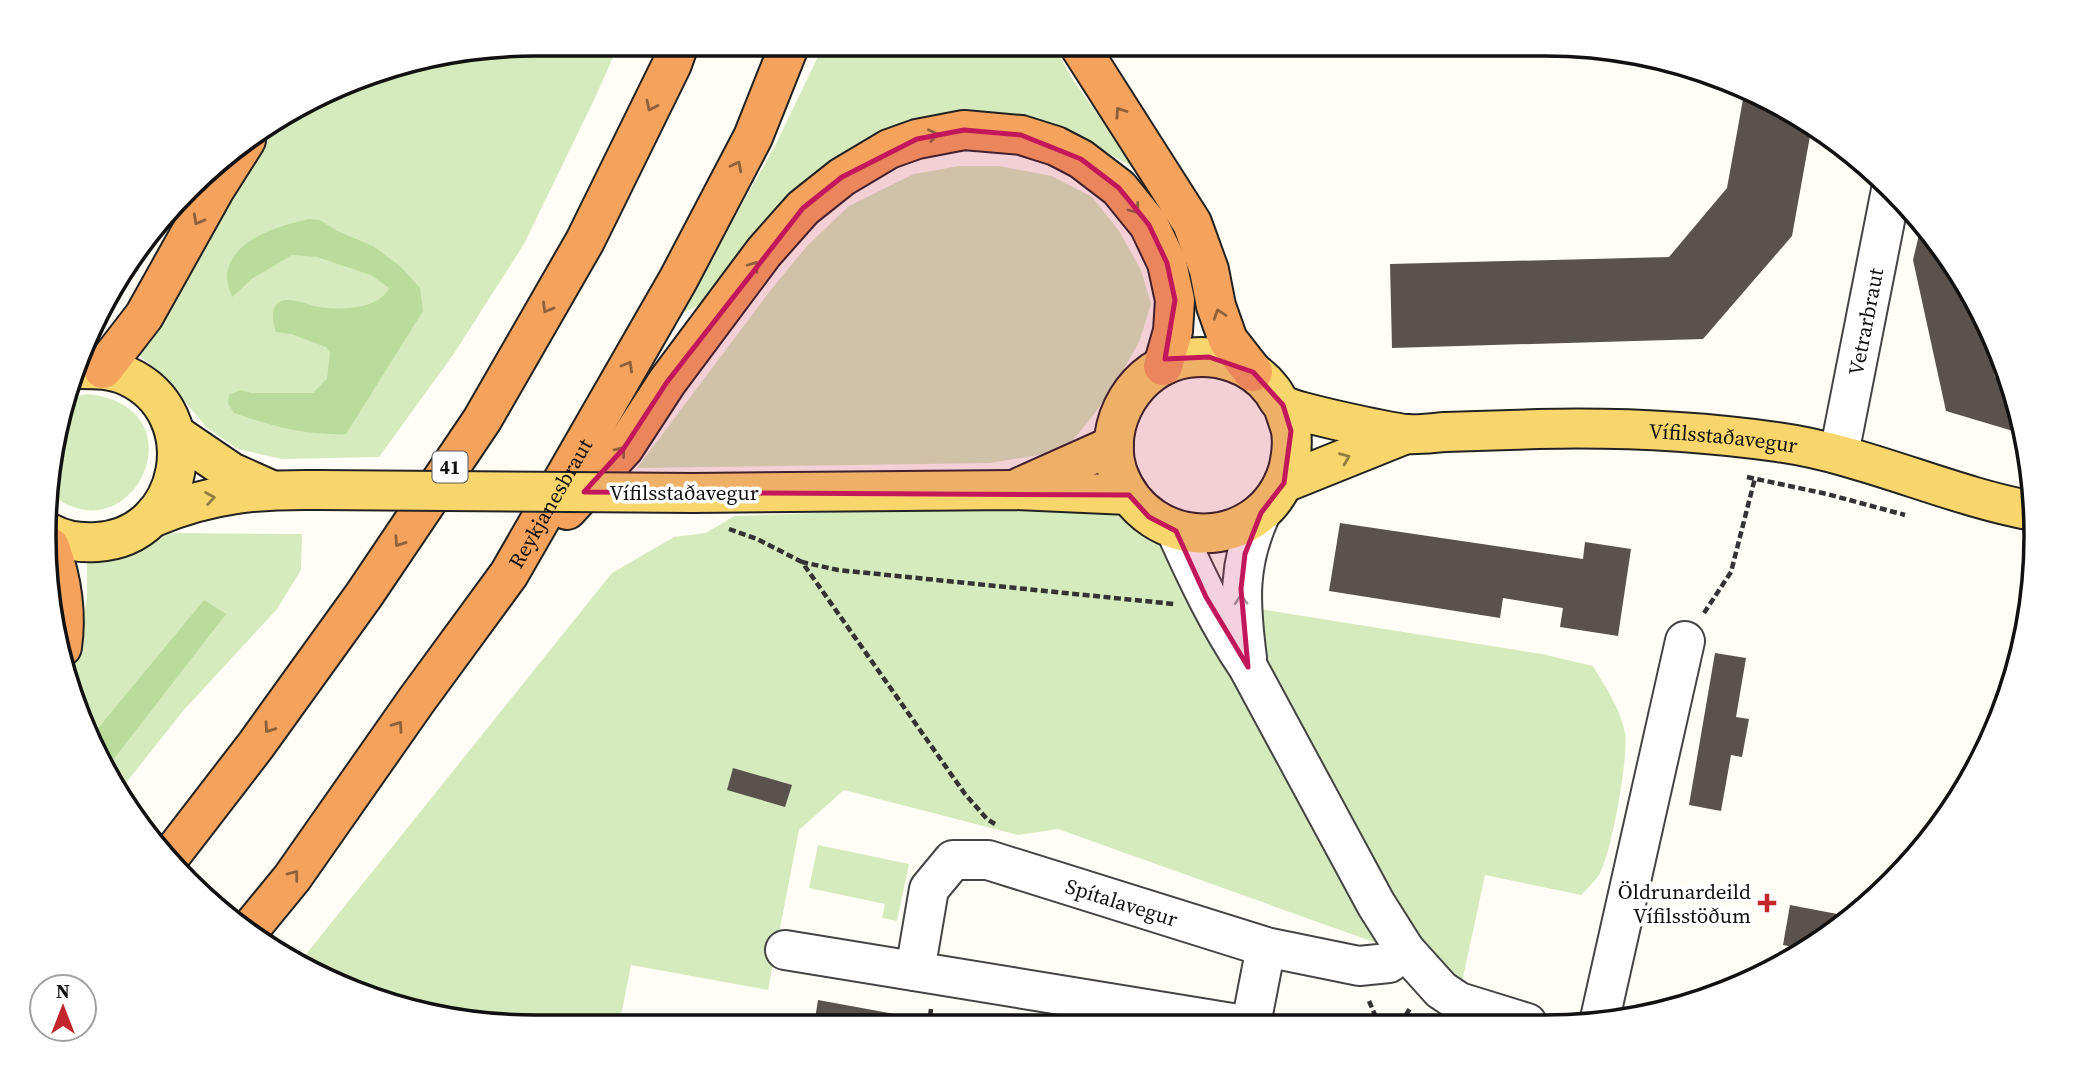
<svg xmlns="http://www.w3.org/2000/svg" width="2080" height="1071" viewBox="0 0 2080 1071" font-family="'Source Serif 4',serif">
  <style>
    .green { fill: #d5ebbd }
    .forest { fill: #b9dc9c }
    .building { fill: #5a524d }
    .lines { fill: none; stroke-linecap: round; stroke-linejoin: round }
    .minor-casing { stroke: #444; stroke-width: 42 }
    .major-casing { stroke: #222; stroke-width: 42 }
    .highway-casing { stroke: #222; stroke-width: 42 }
    .path { stroke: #333; stroke-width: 4.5; stroke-dasharray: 7 3.5; stroke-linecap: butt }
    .minor { stroke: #fff; stroke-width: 38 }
    .major { stroke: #f9d66b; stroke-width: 38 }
    .highway { stroke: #f5a25d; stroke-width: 38 }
    .major-bridge-casing { stroke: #222; stroke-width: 42; stroke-linecap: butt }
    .major-bridge { stroke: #f9d66b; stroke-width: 38 }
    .oneway { stroke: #8e613b }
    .oneway2 { stroke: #917d42 }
    .oneway3 { stroke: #a0a0a0 }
    .marked { fill: #c2185b; fill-opacity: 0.2; stroke: #c2185b; stroke-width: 5; stroke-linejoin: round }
    .poi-dot { fill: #c4262e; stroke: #fff; stroke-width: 2.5 }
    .labels { text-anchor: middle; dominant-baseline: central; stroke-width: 7; stroke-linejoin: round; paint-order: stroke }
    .shield { fill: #fff; stroke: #585858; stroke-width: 2 }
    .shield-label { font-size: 19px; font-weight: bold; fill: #111 }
    .street-label { font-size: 21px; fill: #111; stroke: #fff }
    .poi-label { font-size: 21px; fill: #111; stroke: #fff; text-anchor: end }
    .rim { fill: none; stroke: #111; stroke-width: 3.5 }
  </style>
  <rect width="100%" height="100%" fill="#fffdf5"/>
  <path class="green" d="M536 44H619L593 102 524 244 453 355 379 457 282 459 238 449 206 427 163 375 134 351 237 179 268 133 281 122 377 70Z
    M824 44H1053L1071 77 1136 169 1061 126 965 109 876 135 703 303 679 315 775 146Z
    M959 166H999L1052 176 1092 197 1119 231 1141 270 1151 304 1139 342 1121 374 1095 413 1073 440 1050 453 990 463 637 468 770 291 807 246 849 206 914 174Z
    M87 394C205 406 132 560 51 494L53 439 69 398Z
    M955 508 1117 511 1165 547 1382 945 1058 829 1018 835 844 790 799 830 768 990 631 965 619 1026H504L409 1011 318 977 299 963 612 573 674 537 706 533 734 516Z
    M168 533 302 534 301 570 277 609 183 711 121 789 94 753 71 676 87 598V563Z
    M1247 607 1542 654 1593 666C1606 688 1620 708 1625 733 1629 756 1611 856 1599 875 1594 882 1587 889 1581 895L1485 875 1461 987 1418 942 1264 684Z
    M818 845 909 864 897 921 882 918 885 904 809 888Z"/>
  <path class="forest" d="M309 219 320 220 337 231 373 246 400 266 420 288 423 311 346 434C306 436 272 426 234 413L228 403 229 395 240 390 251 393H313L327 379 330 353 326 347 291 334 276 332C272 321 269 302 286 300 295 299 309 305 318 307 339 310 379 310 389 288L371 275 317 257 292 255 253 278 232 297C230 291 227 283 227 276 230 239 279 226 309 219Z
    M204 600 226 614 106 769 94 753 90 738Z"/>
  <path class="building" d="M1745 88 1762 94 1812 125 1792 236 1703 339 1392 348 1390 264 1669 257 1727 188Z
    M1922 222 1970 289 1978 306 1995 377 2011 381 2023 434 1946 411 1913 260Z
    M1340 523 1583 559 1585 542 1631 549 1618 636 1560 627 1563 608 1503 598 1500 618 1329 591Z
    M1715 653 1746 658 1736 717 1749 719 1742 757 1731 755 1721 811 1689 805Z
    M733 768 792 785 785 807 727 790Z
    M1790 905 1853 917 1844 926 1803 949 1783 945Z
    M818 1000 922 1019 921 1025H814Z"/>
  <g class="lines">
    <defs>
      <g id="minor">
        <path id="s1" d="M1839 454 1891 190"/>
        <path d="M1176 531C1197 578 1219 624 1248 667L1376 904 1405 950 1441 990 1459 1002 1527 1023"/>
        <path d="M1247 658C1240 603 1237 565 1261 513"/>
        <path d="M785 950 1238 1024"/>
        <path id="s2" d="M915 971 929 889 953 860H988L1266 947 1359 966 1389 963 1405 950"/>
        <path d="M1599 1023 1685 641"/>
        <path d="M1251 1024 1266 947"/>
      </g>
      <g id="major">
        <path id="s3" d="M1283 405C1285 414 1289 422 1291 431 1293 444 1291 458 1288 470 1262 554 1148 554 1118 473 1101 424 1136 365 1188 358 1219 354 1252 364 1271 389 1275 393 1278 402 1283 405 1292 412 1389 432 1406 434 1418 435 1432 433 1445 432 1476 431 1507 430 1538 429 1618 427 1698 431 1777 442 1865 454 1946 495 2033 511"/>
        <path d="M175 434 231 472 269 489"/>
        <path d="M1284 483 1406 434"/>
        <path d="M1020 487 1114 445"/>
        <path d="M693 493 1014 490 1129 495"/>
        <path d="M154 517C210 493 259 489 319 490"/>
        <path d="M50 533C64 541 81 543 97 542 185 537 208 413 127 376 112 369 96 369 80 369"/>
      </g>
      <g id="highway">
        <path d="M1078 44 1192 223 1209 270 1216 306 1228 340 1253 372"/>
        <path d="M103 369 144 316 215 189 246 140"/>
        <path d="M567 510 624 448 667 382 764 252 803 208 842 177 889 149 917 139 964 130 1021 135 1056 146 1081 159 1119 188 1149 225 1167 263 1175 300 1173 331 1163 366"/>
        <path d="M50 547C62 580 67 612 62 647"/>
        <path d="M169 858 256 745 364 595 482 420 585 241 672 64 679 44"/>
        <path id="s4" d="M251 928 292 878 416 701 509 574 678 280 753 137 790 44"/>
      </g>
    </defs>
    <use href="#minor" class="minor-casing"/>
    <use href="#major" class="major-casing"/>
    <use href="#highway" class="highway-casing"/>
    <path class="path" d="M1747 477 1827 494 1905 515
      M729 529 757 539 802 562
      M1704 613 1731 572 1755 478
      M995 824 987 819 965 794 802 562 838 570 1174 604
      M1369 1001 1379 1024
      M1400 1024 1411 1007
      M929 1025 931 1009"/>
    <use href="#minor" class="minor"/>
    <use href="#major" class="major"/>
    <use href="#highway" class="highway"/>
    <defs>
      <path id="major-bridge" d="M319 490 693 493"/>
    </defs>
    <use href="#major-bridge" class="major-bridge-casing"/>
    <use href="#major-bridge" class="major-bridge"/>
  </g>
  <defs><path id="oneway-chevron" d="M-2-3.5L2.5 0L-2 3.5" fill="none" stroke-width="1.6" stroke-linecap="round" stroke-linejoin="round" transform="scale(1.75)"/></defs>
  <g class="oneway">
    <use href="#oneway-chevron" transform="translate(651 106) rotate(116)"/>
    <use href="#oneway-chevron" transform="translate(1120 112) rotate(-124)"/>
    <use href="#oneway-chevron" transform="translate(933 135) rotate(-12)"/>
    <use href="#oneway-chevron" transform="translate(737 166) rotate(-62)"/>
    <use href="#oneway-chevron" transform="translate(1135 209) rotate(52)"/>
    <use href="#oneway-chevron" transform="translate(198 220) rotate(119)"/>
    <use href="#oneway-chevron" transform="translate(754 266) rotate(-54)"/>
    <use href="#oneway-chevron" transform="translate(547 308) rotate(120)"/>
    <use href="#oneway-chevron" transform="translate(1219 314) rotate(-108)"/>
    <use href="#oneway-chevron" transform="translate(628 366) rotate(-60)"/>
    <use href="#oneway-chevron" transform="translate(621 451) rotate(-51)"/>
    <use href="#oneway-chevron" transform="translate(399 542) rotate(124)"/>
    <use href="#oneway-chevron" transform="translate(398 726) rotate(-55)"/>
    <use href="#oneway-chevron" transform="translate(269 728) rotate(125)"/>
    <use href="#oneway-chevron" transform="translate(294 875) rotate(-53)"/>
  </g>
  <g class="oneway2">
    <use href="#oneway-chevron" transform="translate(1345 458) rotate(-22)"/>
    <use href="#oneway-chevron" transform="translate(210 498) rotate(-9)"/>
  </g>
  <use class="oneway3" href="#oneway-chevron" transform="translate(1241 600) rotate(-92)"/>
  <path class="marked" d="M964 130 1021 135 1081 159 1119 188 1149 225 1167 263 1175 300 1165 359 1209 357 1253 372 1283 405 1291 431 1284 483 1261 513 1245 554 1241 589 1248 667 1206 597 1176 531 1149 517 1129 495 584 492 624 448 667 382 803 208 842 177 917 139Z"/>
  <path class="poi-dot" d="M1763.5 892.5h7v7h7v7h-7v7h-7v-7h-7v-7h7z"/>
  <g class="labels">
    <rect class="shield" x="432.5" y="451.5" width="35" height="31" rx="5"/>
    <g class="shield-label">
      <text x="450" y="467">41</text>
    </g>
    <g class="street-label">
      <text stroke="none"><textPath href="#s1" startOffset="135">Vetrarbraut</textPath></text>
      <text stroke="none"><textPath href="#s3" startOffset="1001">Vífilsstaðavegur</textPath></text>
      <text x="684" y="492">Vífilsstaðavegur</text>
      <text stroke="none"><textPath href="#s4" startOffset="520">Reykjanesbraut</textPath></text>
      <text stroke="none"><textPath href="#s2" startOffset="296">Spítalavegur</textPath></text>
    </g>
    <g class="poi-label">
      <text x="1751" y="891">Öldrunardeild<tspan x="1751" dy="24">Vífilsstöðum</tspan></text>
    </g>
  </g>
  <path d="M0 0H2080V1071H0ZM535 56H1545A479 479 0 0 1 2024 535V536A479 479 0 0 1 1545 1015H535A479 479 0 0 1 56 536V535A479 479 0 0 1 535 56Z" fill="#fff" fill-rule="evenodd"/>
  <path class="rim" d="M535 56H1545A479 479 0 0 1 2024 535V536A479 479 0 0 1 1545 1015H535A479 479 0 0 1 56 536V535A479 479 0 0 1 535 56Z"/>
  <g transform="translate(63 1008)"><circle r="33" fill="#ffffff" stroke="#a0a0a0" stroke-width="2"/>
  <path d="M0-5L12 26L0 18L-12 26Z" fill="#c4262e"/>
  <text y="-10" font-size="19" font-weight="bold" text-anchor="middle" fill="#111111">N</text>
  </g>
</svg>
